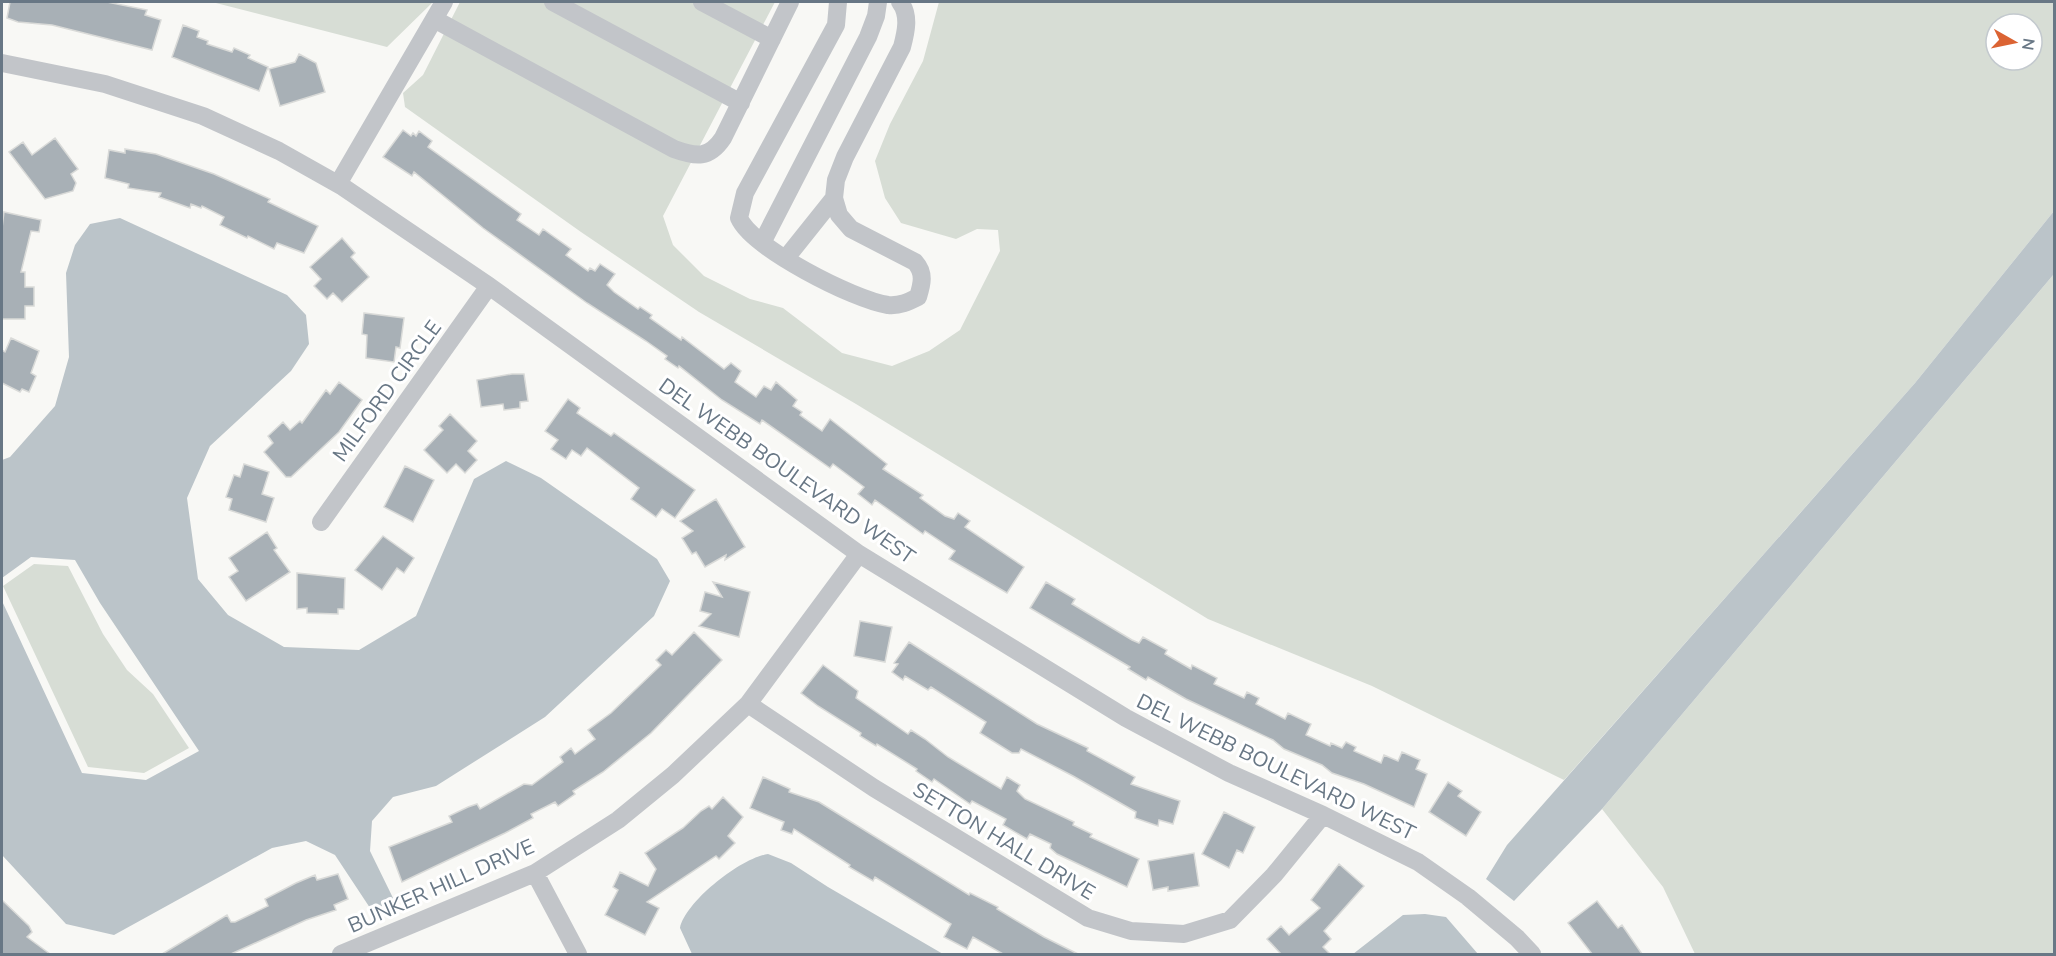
<svg xmlns="http://www.w3.org/2000/svg" width="2056" height="956" viewBox="0 0 2056 956" font-family="'Nunito Sans',sans-serif">
  <style>
    .green { fill: #d7ddd5; fill-rule: evenodd }
    .water { fill: #bbc4c9 }
    .building { fill: #a8b0b6; stroke: #d9dad8; stroke-width: 1.5 }
    .lines { fill: none; stroke-linecap: round; stroke-linejoin: round }
    .minor { stroke: #c2c5c9; stroke-width: 18 }
    .labels { text-anchor: middle; dominant-baseline: central; stroke-width: 6; stroke-linejoin: round; paint-order: stroke }
    .street-label { font-size: 21px; fill: #687785; stroke: #fff }
  </style>
  <rect width="100%" height="100%" fill="#f8f8f5"/>
  <path class="green" d="M212 2H433L387 47Z
    M460 2H775L663 216 673 245 704 276 750 299 783 308 842 353 892 366 929 351 960 330 1000 251 998 230 977 229 956 239 901 223 885 198 875 161 890 124 923 61 939 2H2054V211L1915 383 1564 780 1372 686 1208 619 856 404 699 312 581 232 405 107 403 93 423 75ZM1996 24H2032V60H1996Z
    M2054 274V954H1695L1663 887 1602 809Z
    M34 564 68 566 103 634 127 670 153 694 189 748 144 773 88 767 3 586Z"/>
  <path class="water" d="M2054 211V274L1602 809 1514 901 1486 879 1507 845 1915 383Z
    M120 218 287 295 306 315 309 344 291 371 210 446 187 498 198 579 228 615 284 647 359 650 416 616 474 479 506 461 541 478 657 559 670 581 654 616 545 717 436 786 393 797 372 821 370 851 394 900 374 914 335 855 306 841 272 848 114 935 66 924 2 855V601L82 773 146 780 199 751 100 603 75 560 31 557 2 578V460L10 457 55 406 69 357 66 273 75 245 90 224Z
    M768 854 791 863 828 887 943 954H692L680 928C686 901 741 858 768 854Z
    M1425 914 1446 917 1478 954H1353L1403 915Z"/>
  <path class="building" d="M10 2H107L147 10 145 15 161 20 152 50 52 25 18 22 7 18Z
    M183 25 199 31 197 37 208 41 207 44 232 52 234 48 250 55 248 58 268 67 259 91 172 57Z
    M299 54 316 63 325 92 280 106 269 69 295 62Z
    M403 130 411 136 413 133 416 136 419 131 432 141 428 147 521 214 517 220 539 235 543 229 571 249 566 255 588 271 590 268 595 271 600 264 615 274 607 285 614 292 638 309 640 307 652 315 650 318 681 340 682 337 724 369 731 363 741 371 735 382 756 397 764 386 771 390 776 382 797 400 793 406 802 412 800 415 822 431 830 419 887 464 883 469 923 495 920 498 945 516 954 519 958 513 970 521 965 527 1024 567 1007 593 949 559 955 551 925 531 923 534 875 500 872 505 858 494 864 487 833 464 830 468 762 420 760 424 722 400 679 366 678 368 665 359 667 356 646 341 587 303 483 228 414 172 412 176 383 157Z
    M55 138 78 169 71 174 76 183 73 191 45 199 9 152 23 142 32 155Z
    M125 149 156 154 214 174 270 199 268 202 318 226 304 253 277 243 274 249 248 236 247 238 220 225 224 217 202 206 201 208 191 204 190 208 159 197 161 193 128 188 129 184 105 178 109 150 125 153Z
    M4 212 41 220 39 232 31 231 21 272H25V287H34V306H25V319H2V228Z
    M342 238 355 253 351 257 369 277 342 302 333 293 327 299 314 286 321 279 310 267Z
    M364 313 404 318 400 348 396 347 394 362 366 358 367 335 362 334Z
    M11 338 39 351 31 373 36 376 29 392 22 389 20 392 2 383V350L5 352Z
    M512 374H524L528 401 520 402V408L504 410 503 404 481 407 477 380Z
    M339 382 362 400 339 432 291 477H286L264 452 273 443 268 436 283 422 290 430 300 421 302 423 326 390 330 394Z
    M568 399 580 408 577 413 611 436 614 433 695 490 675 518 662 509 656 517 631 499 639 488 587 448 581 456 572 450 566 459 551 449 558 440 545 431Z
    M450 414 477 441 468 451 477 460 465 473 456 464 447 473 424 450 443 430 439 426Z
    M244 464 269 472 262 494 274 498 266 522 229 510 232 499 226 497 234 475 240 477Z
    M405 466 434 480 413 522 384 507Z
    M716 499 745 547 725 560 726 555 705 567 696 552 692 554 682 538 693 531 680 521Z
    M267 532 277 548 274 550 290 572 246 601 229 577 238 571 229 558Z
    M383 536 414 558 404 573 397 568 382 590 355 570Z
    M297 573 345 578 344 609H338V614L307 613V608L297 609Z
    M713 582 750 592 739 637 699 626 711 614 700 611 705 592 722 597Z
    M1046 582 1075 599 1072 604 1132 640 1139 643 1143 637 1167 650 1165 654 1191 669 1192 665 1217 678 1214 684 1244 698 1247 692 1259 698 1256 704 1285 719 1288 713 1311 724 1306 735 1330 746 1331 743 1342 748 1346 742 1356 747 1354 751 1381 763 1384 755 1398 761 1402 752 1420 760 1416 769 1427 774 1414 807 1364 784 1332 773 1322 765 1284 749 1273 740 1186 699 1148 677 1146 680 1128 669 1130 667 1030 608Z
    M860 621 892 627 885 662 854 656Z
    M694 632 722 660 651 733 603 772 573 791 575 794 558 806 555 802 531 814 533 818 505 833 402 882 389 847 452 822 449 816 468 807 477 804 480 809 524 784 532 785 563 762 560 757 571 748 575 754 595 739 588 730 611 713 661 665 656 660 666 650 672 655Z
    M909 642 1037 724 1088 748 1087 751 1135 777 1131 784 1180 801 1173 824 1159 820 1158 826 1135 818 1136 812 1073 776 1021 749 1019 753H1012L980 733 986 722 931 687 928 690 905 676 903 680 892 672 898 664 894 663Z
    M823 665 858 691 856 698 908 734 911 730 925 739 948 757 1001 789 1007 777 1020 785 1017 791 1025 799 1074 822 1073 825 1092 834 1090 837 1139 859 1127 887 1057 854 1050 848 1051 844 1030 834 1027 839 1003 825 1006 819 972 801 970 804 934 779 932 782 916 771 917 769 877 744 876 746 860 736 861 733 818 706 801 693Z
    M763 777 790 789 789 792 819 802 969 895 970 893 998 907 997 909 1044 937 1078 954H1003L973 937 967 949 944 937 951 924 875 877 873 881 849 867 850 865 794 829 792 834 781 830 784 822 750 808Z
    M1448 782 1462 791 1458 796 1481 812 1466 836 1429 812Z
    M723 797 743 817 728 836 735 843 719 859 716 856 647 902 659 908 645 935 605 915 618 890 613 887 620 872 648 886 656 869 645 853 683 828 701 811 709 806 712 809Z
    M1224 812 1255 827 1243 853 1237 850 1229 868 1202 854Z
    M1194 853 1199 886 1168 891V887L1153 890 1148 861Z
    M1339 864 1364 886 1324 931 1331 939 1323 947 1330 954H1281L1267 939 1281 926 1289 935 1320 908 1311 900Z
    M338 874 348 899 334 905 336 910 306 920 231 954H162L227 915 231 922H235L268 906 265 899 296 883 315 875 317 880Z
    M2 900 29 926 32 932 27 937 50 954H2Z
    M1597 901 1618 928 1622 925 1642 954H1592L1568 923Z"/>
  <g class="lines">
    <path class="minor" d="M553 2 741 103
      M702 2 772 39
      M838 2 836 25 745 193 739 218C752 248 854 300 888 305 900 306 908 302 918 297 922 284 925 273 915 262L851 229 839 215 834 198 836 180 845 157 902 47C906 32 910 15 900 2
      M434 19 674 149C696 157 709 159 723 138L790 2
      M2 63 105 84 203 116 279 151 343 187 489 286 859 554 1126 718 1229 773 1323 815 1418 862 1468 897 1517 938 1532 954
      M338 184 444 2
      M762 243 868 37 876 16 878 2
      M786 258 834 198
      M321 522 489 286
      M748 704 874 788 1088 918 1131 931 1184 934 1230 920 1274 875 1323 815
      M535 873 578 954
      M341 954 535 873 618 820 673 775 748 704 859 554"/>
  </g>
  <g class="labels">
    <g class="street-label">
      <text transform="translate(387 391) rotate(-54)">MILFORD CIRCLE</text>
      <text transform="translate(787 471) rotate(35)">DEL WEBB BOULEVARD WEST</text>
      <text transform="translate(1276 767) rotate(26)">DEL WEBB BOULEVARD WEST</text>
      <text transform="translate(1004 841) rotate(31)">SETTON HALL DRIVE</text>
      <text transform="translate(441 886) rotate(-24)">BUNKER HILL DRIVE</text>
    </g>
  </g>
  <rect width="2056" height="956" fill="none" stroke="#687785" stroke-width="6"/>
  <g transform="translate(2014 42) rotate(99)"><circle r="28" fill="#ffffff" stroke="#c3c9ce" stroke-width="1.5"/>
  <path d="M0-4.5L10 22L0 15L-10 22Z" fill="#db6333"/>
  <text y="-9" font-size="16" font-weight="bold" text-anchor="middle" fill="#687785">N</text>
  </g>
</svg>
